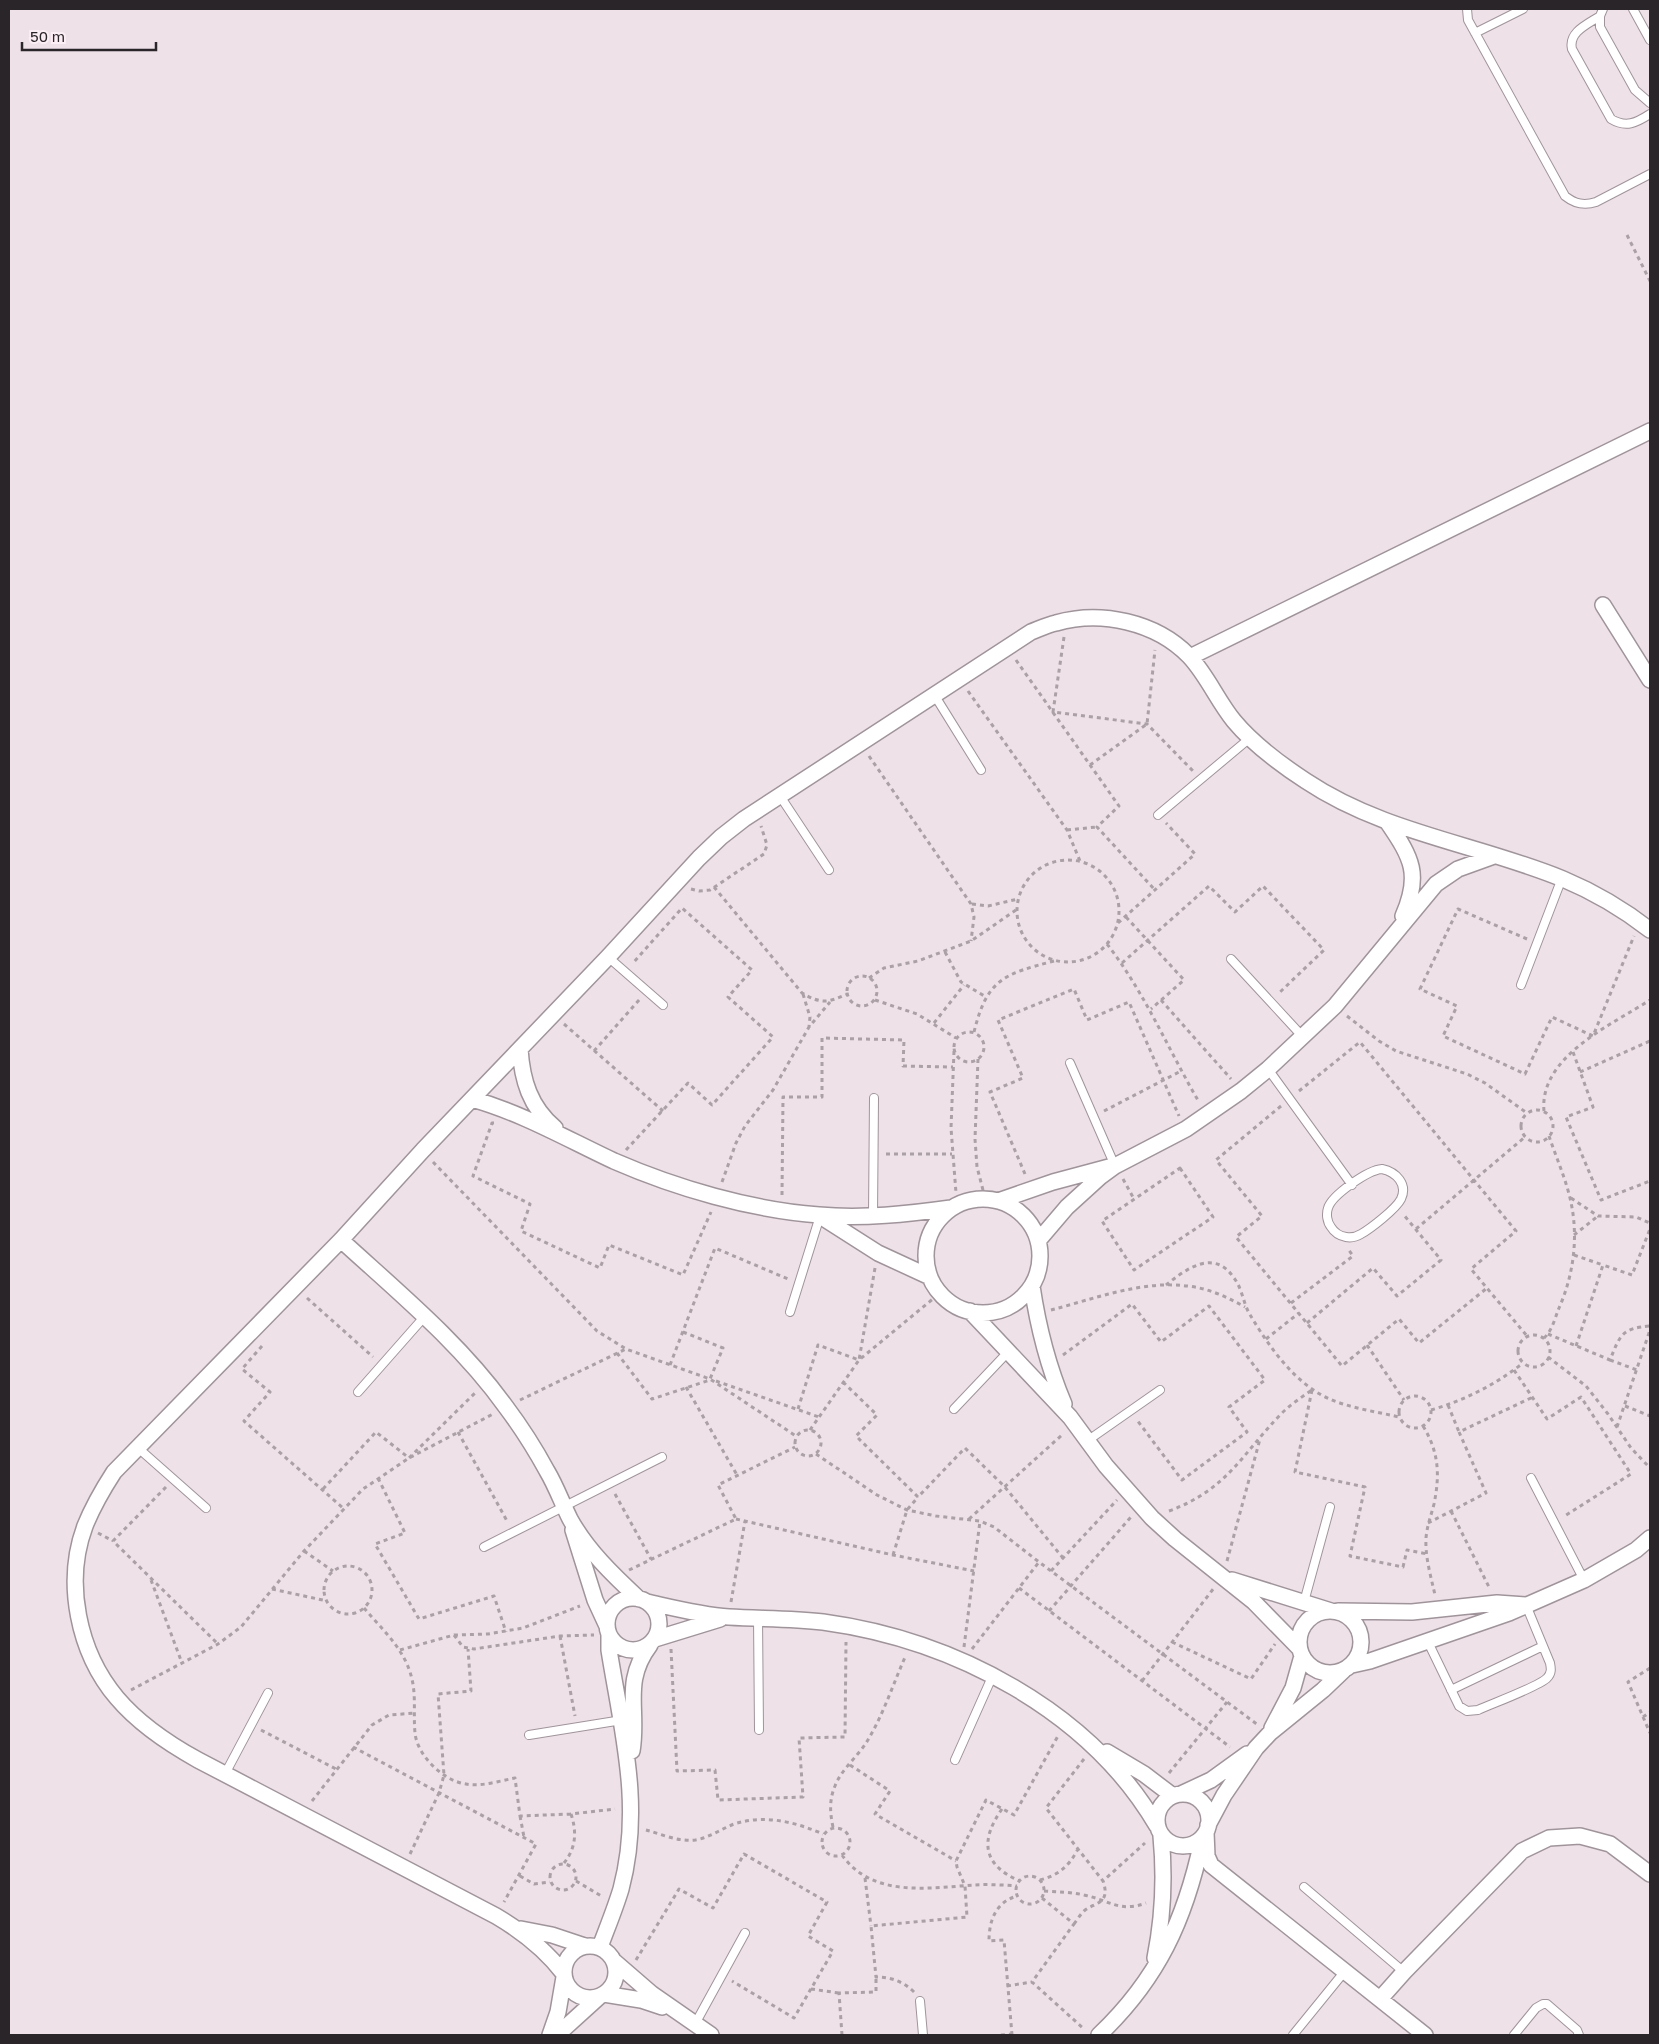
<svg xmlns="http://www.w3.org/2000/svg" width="1659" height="2044" viewBox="0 0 1659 2044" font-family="'Golos Text',sans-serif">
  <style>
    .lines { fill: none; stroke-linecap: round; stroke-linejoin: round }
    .service-casing { stroke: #a0949b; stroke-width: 10 }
    .minor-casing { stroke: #a0949b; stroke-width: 18 }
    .path { stroke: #aaa0a6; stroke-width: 3; stroke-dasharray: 4 4; stroke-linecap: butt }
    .service { stroke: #fff; stroke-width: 8 }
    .minor { stroke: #fff; stroke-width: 15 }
  </style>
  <rect width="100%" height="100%" fill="#eee1e8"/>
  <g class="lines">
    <defs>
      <path id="service" d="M1467 9 1468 20 1565 196C1575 204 1584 206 1596 202L1650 174
        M1603 9 1600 16V27L1635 90 1650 103
        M1633 9 1650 40
        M1600 16C1588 24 1568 32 1572 49L1611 119C1626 128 1636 123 1650 114
        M1475 33 1523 9
        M935 696 981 770
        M780 796 829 870
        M1158 815 1250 738
        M608 957 663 1005
        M1231 959 1303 1037
        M1521 985 1562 878
        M1070 1063 1115 1166
        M1268 1069 1352 1185
        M1382 1169C1396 1172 1408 1184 1401 1199 1396 1209 1370 1229 1361 1234 1356 1237 1351 1238 1346 1237 1340 1236 1334 1232 1331 1227 1327 1222 1326 1214 1328 1208 1332 1195 1368 1170 1382 1169Z
        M873 1216 874 1098
        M790 1312 820 1216
        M358 1392 425 1316
        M954 1409 1009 1351
        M1087 1441 1160 1390
        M137 1447 206 1508
        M1531 1478 1584 1580
        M484 1547 662 1457
        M1304 1602 1330 1507
        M758 1617 759 1730
        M1427 1640 1459 1706 1467 1711 1478 1710C1491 1704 1540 1686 1547 1678 1552 1673 1551 1668 1550 1663L1526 1605
        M1451 1690 1543 1646
        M529 1735 622 1720
        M955 1760 992 1677
        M225 1774 268 1693
        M1304 1887 1404 1972
        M920 2001 923 2035
        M695 2024 745 1933
        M1293 2035 1345 1971
        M1514 2035 1536 2008 1543 2004H1547L1577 2030 1579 2035"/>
      <path id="minor" d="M1603 605 1650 680
        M1190 657 1650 431
        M1388 823C1412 858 1421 875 1403 916
        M520 1049C522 1080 530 1107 555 1128
        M472 1099C522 1113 567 1139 614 1161 676 1188 751 1210 819 1215 863 1219 908 1214 951 1208
        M926 1256a57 57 0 1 1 114 0a57 57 0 1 1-114 0Z
        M998 1201 1053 1182 1109 1167
        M820 1216 878 1253 930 1277
        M341 1240C399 1293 460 1343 506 1407 521 1427 535 1449 547 1471 556 1486 562 1503 570 1519 587 1550 613 1575 639 1599
        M1038 1241 1067 1207 1100 1177 1115 1166 1186 1129 1241 1091 1268 1069 1335 1006 1436 884 1458 869 1494 856
        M1032 1286C1038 1327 1048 1366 1064 1404
        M970 1311 1070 1417 1106 1466 1152 1518 1175 1539 1254 1602 1299 1648
        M573 1530 595 1600 607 1626
        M1232 1580 1331 1611
        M607 1624a26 26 0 1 1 52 0a26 26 0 1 1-52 0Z
        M647 1602C674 1608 701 1615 729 1617 760 1619 791 1618 823 1622 954 1640 1089 1710 1157 1826
        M1338 1611 1412 1612 1497 1603 1526 1605
        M1299 1642a31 31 0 1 1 62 0a31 31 0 1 1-62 0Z
        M655 1639 720 1619
        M1352 1665 1370 1661 1509 1613 1584 1580 1636 1550 1650 1538
        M1272 1728 1293 1688 1302 1656
        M632 1751C639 1710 622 1682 650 1645
        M1107 1752 1144 1774 1173 1796
        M1181 1794 1211 1780 1247 1754
        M1157 1820a26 26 0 1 1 52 0a26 26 0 1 1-52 0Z
        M1208 1825 1224 1795 1256 1748 1270 1733 1323 1690 1344 1670
        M1206 1832 1207 1856 1211 1865 1425 2035
        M521 1929 552 1935 585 1946
        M564 1972a26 26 0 1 1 52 0a26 26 0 1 1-52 0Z
        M600 1947C607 1928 615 1909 621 1889 643 1807 622 1731 609 1650V1634
        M1155 1958C1163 1918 1165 1877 1161 1836
        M615 1962 652 1994 711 2035
        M564 1974C545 1949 523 1932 496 1916L198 1760C169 1744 139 1724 117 1698 78 1652 64 1582 85 1526 93 1506 103 1489 114 1472L341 1240 423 1150 608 957 699 858 721 837 744 819 1031 632C1039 629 1047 625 1056 623 1101 610 1156 622 1189 656 1207 675 1217 700 1234 721 1254 745 1280 764 1306 781 1384 833 1478 844 1563 879 1594 892 1623 909 1650 930
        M604 1994 641 2000 662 2007
        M1380 1999 1404 1972 1522 1851 1549 1838 1580 1836 1610 1844 1650 1874
        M550 2035 558 2012 564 1977
        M557 2035 600 1996
        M1099 2035C1158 1979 1185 1920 1202 1841"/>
    </defs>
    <use href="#service" class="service-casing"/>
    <use href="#minor" class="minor-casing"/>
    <path class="path" d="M1627 235 1650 281
      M1064 637 1053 712 1147 724 1193 771
      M1016 660 1119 806 1097 827 1155 890
      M968 691 1067 830 1080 861
      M869 756 971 904 974 917 971 941
      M1090 765 1147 724 1155 650
      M1067 830 1097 827
      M1017 911a51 51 0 1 1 102 0a51 51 0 1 1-102 0Z
      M714 887 802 993C821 1004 828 1003 847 994
      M691 889 699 891 710 890 764 854 767 845 761 826
      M972 904 988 906 1018 899
      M1126 917 1184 980 1151 1009
      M1118 923 1195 854 1166 823
      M1527 939 1458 909 1420 989 1457 1006 1443 1036 1525 1074 1552 1017 1593 1036 1634 936
      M1107 944C1145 993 1168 1049 1199 1102
      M945 952 961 982 986 997
      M1122 963 1209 886 1235 912 1263 886 1324 950 1278 994
      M847 991a15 15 0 1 1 30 0a15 15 0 1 1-30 0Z
      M869 978 884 968 918 961 971 941 1016 910
      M803 994 810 1017 809 1027
      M875 1000 917 1014 956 1038
      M1161 1000 1231 1079
      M1347 1016 1379 1041 1396 1051 1467 1074 1485 1083 1527 1113
      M934 1023 964 985
      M564 1024 663 1111
      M954 1047a15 15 0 1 1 30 0a15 15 0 1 1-30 0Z
      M974 1032C987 979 1004 974 1054 961
      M594 1051 640 999
      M954 1051 951 1128 956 1193
      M1573 1052 1593 1107 1566 1117 1601 1200 1650 1181
      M978 1059 975 1139 977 1167 984 1194
      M1580 1072 1650 1041
      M1299 1091 1360 1042 1516 1231 1471 1269 1527 1336
      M1281 1106 1216 1160 1262 1216 1236 1237 1342 1366 1399 1319 1419 1343 1487 1288
      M1521 1126a16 16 0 1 1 32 0a16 16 0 1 1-32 0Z
      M1104 1111 1181 1071
      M1544 1111C1539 1057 1611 1025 1650 1000
      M494 1123H492L473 1176 530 1204 521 1231 600 1268 609 1245 683 1275 711 1212
      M626 1150 688 1083 712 1105 773 1037 728 997 752 970 682 908 633 963
      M886 1154H952
      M433 1162 597 1331 626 1349 710 1379 796 1436
      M1180 1168 1213 1217 1134 1270 1102 1221Z
      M1025 1174 990 1092 1023 1078 998 1020 1074 989 1087 1020 1129 1002 1179 1116
      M1123 1179 1134 1199
      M722 1182 736 1143 745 1126 773 1090 809 1027 830 1002
      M782 1195 783 1097H822V1038L904 1040 903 1066 953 1067
      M1571 1198 1598 1216 1636 1217 1650 1223
      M1416 1229 1525 1137
      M1574 1235 1598 1216
      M1574 1255 1603 1265
      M1166 1285C1186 1269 1214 1248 1234 1278 1242 1288 1243 1302 1249 1313 1265 1340 1285 1370 1312 1389 1337 1407 1370 1410 1399 1417
      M307 1298 373 1357
      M1291 1303 1353 1256 1348 1249
      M1051 1310C1094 1299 1142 1280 1187 1286 1208 1288 1227 1297 1245 1307
      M1307 1323 1373 1268 1397 1296 1441 1260 1403 1214
      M683 1332 723 1348 710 1379
      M1548 1334 1610 1360C1620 1335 1622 1328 1650 1326
      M1518 1351a16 16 0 1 1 32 0a16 16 0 1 1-32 0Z
      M1544 1338C1552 1331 1555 1318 1559 1308 1574 1274 1579 1235 1570 1198 1565 1177 1556 1157 1549 1136
      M1266 1339 1299 1313
      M1367 1345 1404 1400
      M262 1346 242 1369 270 1392 244 1421 343 1508
      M1576 1346 1603 1265 1632 1275 1650 1229
      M617 1353 652 1399 710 1380
      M1063 1355 1132 1304 1161 1342 1209 1306 1265 1380 1229 1407 1247 1432 1182 1480 1137 1420
      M1548 1357 1586 1386 1608 1414 1631 1448 1650 1468
      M1610 1360 1637 1370
      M670 1365 715 1248 788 1279
      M1514 1370 1547 1419 1581 1397 1631 1474 1563 1517
      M716 1381 819 1417
      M843 1382 877 1415 856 1436 918 1497 965 1448 1004 1486 1063 1558
      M686 1387 737 1475
      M1312 1390 1295 1472 1365 1487 1350 1556 1403 1567 1407 1550 1427 1554
      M1399 1412a16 16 0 1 1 32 0a16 16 0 1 1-32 0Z
      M520 1400 626 1349
      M1448 1405 1459 1432
      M1625 1406 1650 1416
      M798 1409 818 1345 859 1360 875 1268
      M1431 1410C1465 1400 1495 1385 1523 1363
      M1423 1426C1439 1452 1440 1475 1434 1504 1431 1516 1427 1526 1426 1538 1425 1557 1431 1577 1435 1595
      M1617 1427 1650 1330
      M795 1443a13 13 0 1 1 26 0a13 13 0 1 1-26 0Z
      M810 1430 859 1360 940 1293
      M458 1432 507 1521
      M816 1454 877 1495 907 1510 936 1516 980 1521 994 1527 1039 1562 1258 1725
      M378 1478 405 1533 375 1544 419 1619 494 1596 506 1632
      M166 1487 113 1541 218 1644
      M323 1489 376 1432 409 1458 475 1393
      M615 1494 651 1559
      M1169 1511C1228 1489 1241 1455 1282 1413 1291 1404 1302 1397 1312 1390
      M1451 1511 1490 1589
      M736 1519 893 1555 974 1571
      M969 1519 1063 1434
      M1428 1523 1486 1493 1459 1432 1533 1397
      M98 1533 113 1541
      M304 1551 333 1571
      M893 1555 907 1510 918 1497
      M1227 1561 1260 1439
      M324 1590a24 24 0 1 1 48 0a24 24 0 1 1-48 0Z
      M629 1570 736 1519 718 1485 795 1447
      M1051 1571 1117 1500
      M151 1580 182 1663
      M1019 1588 1230 1747
      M272 1589 327 1601
      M731 1602 745 1521
      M364 1608C381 1628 402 1647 410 1672 417 1693 413 1712 415 1733 417 1755 443 1781 466 1784 481 1787 499 1781 515 1778L520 1816 571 1814
      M1049 1611 1131 1517
      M454 1635 463 1647 474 1649 560 1636 594 1635
      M560 1636 575 1716
      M1172 1642 1251 1679 1275 1644
      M964 1647 980 1521
      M671 1649 677 1771 715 1770 718 1800 803 1797 799 1738 845 1737 846 1642
      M972 1649 1039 1562
      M400 1650 454 1635 488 1634 523 1628 580 1606
      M1650 1668 1628 1682 1650 1733
      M1142 1681 1214 1588
      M131 1690 218 1644 241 1627 304 1551 363 1489 409 1458 493 1414
      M1643 1717 1650 1712
      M261 1730 336 1769
      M353 1747 536 1844 504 1902
      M1084 1759 1046 1808 1103 1881 1145 1843
      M850 1765 890 1791 875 1814 956 1861
      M1169 1773 1227 1702
      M312 1801 372 1725 389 1715 416 1713
      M1002 1809C980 1840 982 1865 1020 1881
      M520 1816 524 1837
      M833 1827C830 1813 829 1800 835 1786 841 1770 857 1757 866 1743 883 1716 893 1684 906 1655
      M822 1842a14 14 0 1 1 28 0a14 14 0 1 1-28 0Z
      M646 1830C661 1834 678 1842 695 1840 709 1838 721 1829 734 1824 765 1814 795 1822 823 1834
      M410 1854 439 1793 444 1775 438 1694 471 1691 468 1649
      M842 1855C872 1898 929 1888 974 1885 988 1884 1003 1885 1017 1886
      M564 1863C576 1848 577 1832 571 1814L615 1809
      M550 1877a13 13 0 1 1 26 0a13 13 0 1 1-26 0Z
      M520 1876 534 1884 550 1882
      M1016 1890a14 14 0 1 1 28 0a14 14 0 1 1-28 0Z
      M865 1878 871 1926
      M1040 1880C1059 1875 1069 1866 1078 1849
      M576 1881 603 1897
      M1044 1891C1058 1892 1071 1892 1084 1895 1109 1900 1119 1913 1146 1903
      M1042 1898 1074 1924 1032 1982 1084 2029
      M1074 1924C1077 1920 1080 1915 1084 1911 1095 1902 1111 1904 1103 1881
      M636 1960 679 1889 713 1908 744 1854 827 1902 808 1936 833 1951 794 2018 732 1981
      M1007 1986 1032 1982
      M811 1989 839 1993
      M914 1992C903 1981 890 1977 876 1977L871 1926 967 1917 965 1886 957 1867 956 1861 986 1800 1014 1815 1058 1736
      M842 2035 839 1993 876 1992V1977
      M1001 2035 1012 2034
      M1012 2035 1004 1940 989 1941C989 1920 996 1902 1017 1896"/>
    <use href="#service" class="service"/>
    <use href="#minor" class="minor"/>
  </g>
  <rect width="1659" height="2044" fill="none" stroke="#2a2528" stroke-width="20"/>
  <path d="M22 42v8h134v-8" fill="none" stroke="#2a2528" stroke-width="2.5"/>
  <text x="30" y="42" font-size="15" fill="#2a2528" stroke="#fceef5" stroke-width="4" paint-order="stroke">50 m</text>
</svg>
